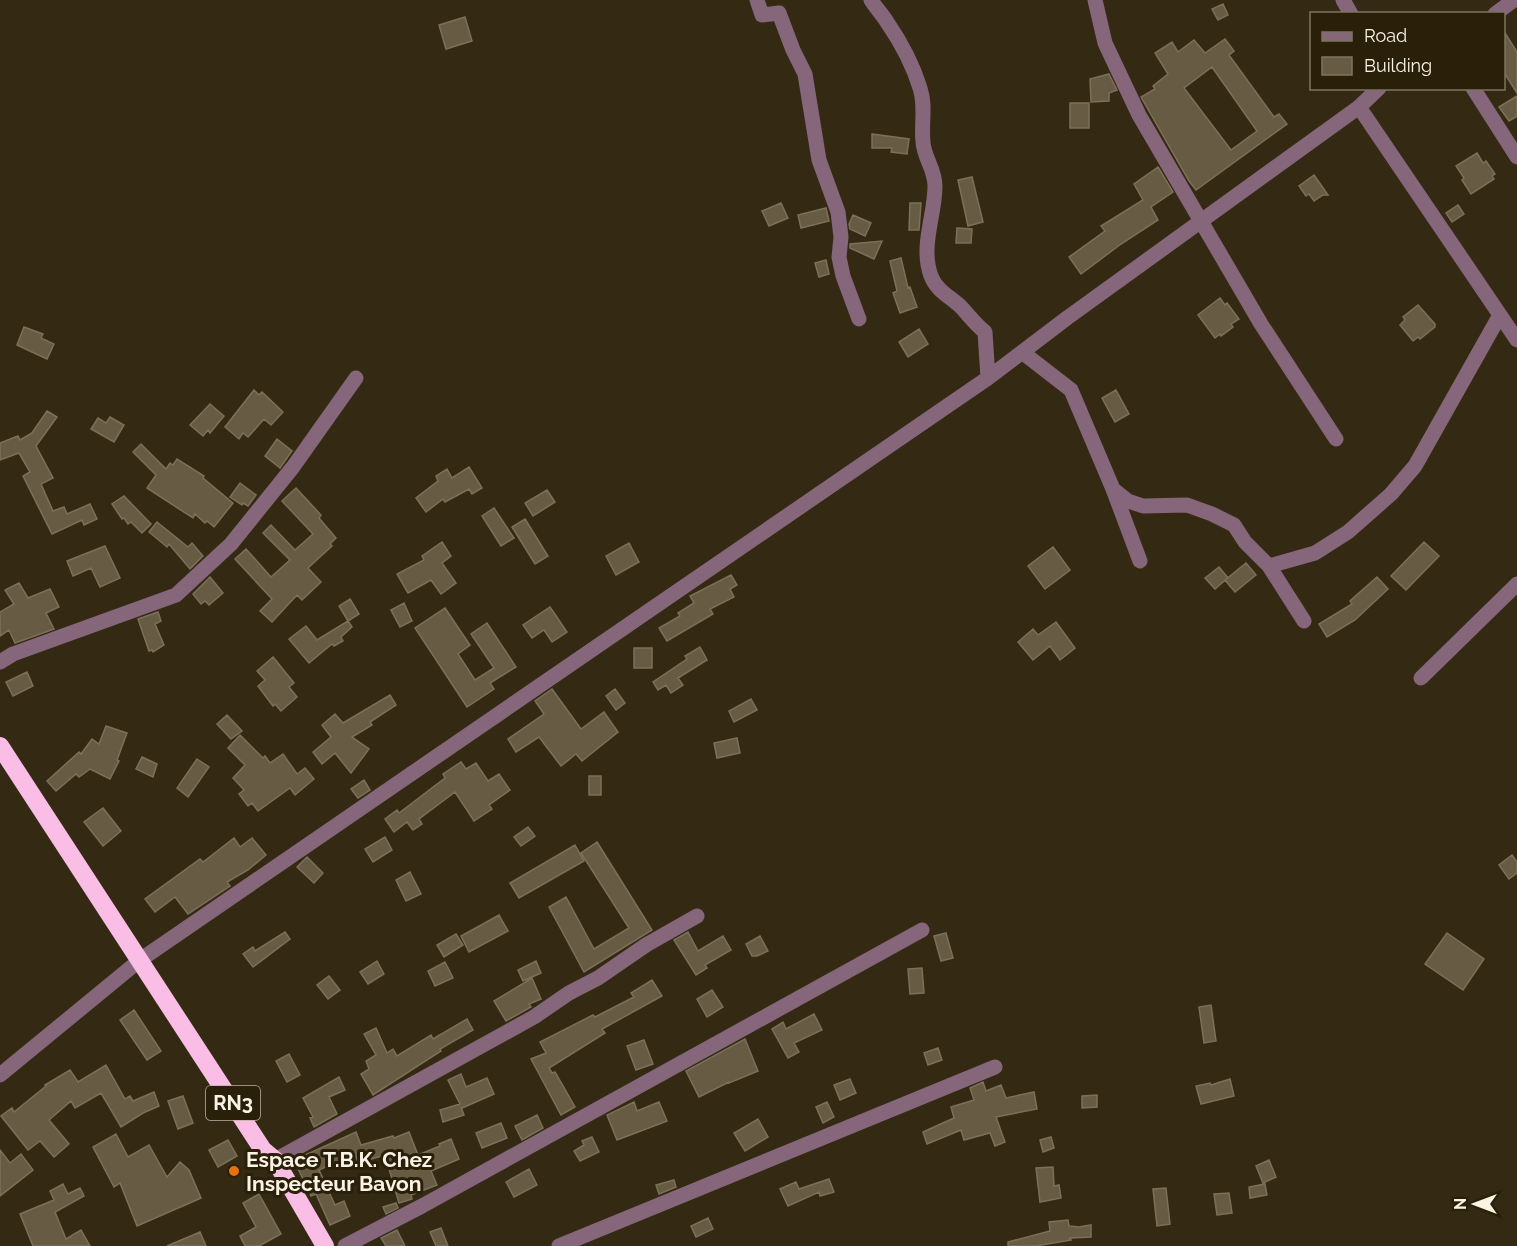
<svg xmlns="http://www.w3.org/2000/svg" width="1517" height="1246" viewBox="0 0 1517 1246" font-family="Raleway,sans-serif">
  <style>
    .building { fill: #675b44; stroke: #7c7058; stroke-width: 1.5; fill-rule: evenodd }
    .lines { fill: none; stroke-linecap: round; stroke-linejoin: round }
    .minor { stroke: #85667a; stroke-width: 15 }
    .highway { stroke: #fabde5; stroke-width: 18 }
    .food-dot { fill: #e8710a; stroke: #2a200a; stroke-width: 2 }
    .labels { text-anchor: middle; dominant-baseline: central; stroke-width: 6; stroke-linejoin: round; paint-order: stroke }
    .shield { fill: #2a200a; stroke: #bbb3a3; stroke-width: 1.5 }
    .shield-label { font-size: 20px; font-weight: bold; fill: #f9f2e5 }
    .poi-label { font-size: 21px; font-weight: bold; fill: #f9f2e5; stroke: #2a200a; text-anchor: start }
  </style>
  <rect width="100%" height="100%" fill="#342a14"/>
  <path class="building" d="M1223 4 1228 15 1218 20 1212 9Z
    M465 17 472 41 446 49 439 25Z
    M1503 30 1517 52V93L1503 71Z
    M1225 39 1234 51 1229 55 1274 117 1279 114 1287 124 1196 190 1189 181 1141 97 1155 89 1153 86 1168 74 1155 53 1172 42 1178 52 1194 40 1205 53ZM1212 67 1257 131 1231 150 1184 88Z
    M1109 74 1117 90 1109 93V101L1091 102 1090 79Z
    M1517 96V116L1509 121 1499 107Z
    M1070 103H1089V128H1070Z
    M872 134 909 139 907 154 891 152 892 148H872Z
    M1477 153 1483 163 1486 161 1495 174 1492 176 1494 179 1471 194 1462 180 1464 178 1456 166Z
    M1158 167 1173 192 1151 207 1158 220 1121 244 1081 274 1069 257 1105 231 1101 226 1143 200 1134 184Z
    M1314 175 1328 195H1323L1314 201 1309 194 1306 196 1299 186Z
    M972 177 983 222 968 226 958 180Z
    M781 203 788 218 769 226 762 211Z
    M910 203H921L919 230H909Z
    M1458 205 1464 214 1452 222 1446 213Z
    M826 208 829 221 801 228 798 215Z
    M853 215 871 223 865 236 850 229 849 224Z
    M957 228 972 229 971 243H956Z
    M882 241 874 259 850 248V244Z
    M901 258 908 288 910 287 917 307 900 313 893 293 897 291 890 261Z
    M826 260 829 274 819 277 815 263Z
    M1220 298 1225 305 1227 303 1239 319 1231 324 1233 327 1221 336 1220 334 1215 338 1198 315Z
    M1418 305 1435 324V327L1420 339 1418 337 1413 341 1400 325 1405 320 1403 317Z
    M24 327 43 334 41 338 54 344 47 359 17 345Z
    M919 329 928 344 908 357 899 342Z
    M254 390 259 395 262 392 283 412 271 425 264 419 248 437 243 433 239 439 225 427Z
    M1116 390 1129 414 1115 422 1102 398Z
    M210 404 224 416 210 433 208 430 203 436 190 425Z
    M47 411 57 417 36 446 53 478 41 484 53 511 64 507 67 514 90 504 97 519 84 525 82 520 52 534 23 476 30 472 19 453 0 460V443L18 436 20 440 32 433Z
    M110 417 124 425 114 442 91 429 98 418 106 423Z
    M277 439 292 451 280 468 265 456Z
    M141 444 166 469 170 463 173 465 177 459 204 476 203 478 233 503 214 527 207 521 205 523 195 514 193 518 147 488 156 475 133 452Z
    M469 467 482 488 472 494 469 489 445 502 443 499 426 512 416 498 438 481 436 476 447 469 452 478Z
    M240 483 256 495 248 506 243 503 242 505 230 497Z
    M296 488 321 515 319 518 336 538 330 544 332 546 308 568 321 582 302 600 297 595 272 622 260 611 272 599 235 559 246 549 271 577 290 560 263 533 271 525 295 550 313 534 282 501Z
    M547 490 555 502 533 516 525 503Z
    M124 496 151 524 142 533 131 522 128 524 124 518 122 519 112 504Z
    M494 508 514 538 501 546 482 516Z
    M525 519 548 556 535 564 512 527Z
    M157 522 188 547 192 543 203 556 190 569 169 544 167 547 149 532Z
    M442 542 451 556 442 563 456 583 441 594 431 580 408 593 397 574 424 560 422 556Z
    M1424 542 1439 556 1406 590 1391 576Z
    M629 543 639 562 616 575 606 556Z
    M105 546 120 578 100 587 91 568 73 576 67 561Z
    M1053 547 1070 570 1045 589 1028 566Z
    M1246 563 1256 575 1235 592 1225 580Z
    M1219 567 1228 578 1215 589 1205 578Z
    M731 575 737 585 730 589 734 597 710 609 713 614 667 641 659 628 680 616 678 613 694 603 690 596Z
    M210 577 223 593 209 605 205 601 201 604 193 594Z
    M1377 577 1388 589 1355 620 1327 637 1319 624 1352 604 1350 601Z
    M19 583 28 598 50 589 59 607 46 613 54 629 15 643 9 630 0 636V612L14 604 5 590Z
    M350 599 359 614 348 621 352 627 341 637 343 641 334 646 332 644 309 663 289 639 306 626 317 640 348 621 339 606Z
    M404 603 412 621 400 627 391 610Z
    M550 607 567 632 552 642 544 630 532 638 523 625Z
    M445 608 470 645 458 654 475 680 494 668 471 634 487 623 516 667 490 683 494 689 467 707 415 628Z
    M158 612 161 621 155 624 164 645 153 652 152 650 149 651 138 619Z
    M1056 622 1075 648 1060 660 1050 646 1033 660 1018 642 1033 629 1038 635Z
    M700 647 707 660 678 678 683 685 671 693 666 685 658 690 653 682 687 659 685 656Z
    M634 648H652V668H634Z
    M273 657 294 683 289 687 297 697 281 711 275 704 273 706 258 686 265 680 257 671Z
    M27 672 33 686 13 696 6 682Z
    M552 689 581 729 604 712 618 732 582 761 576 754 561 766 539 737 516 752 508 739 544 714 535 701Z
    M615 689 625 703 616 710 606 696Z
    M390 695 396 705 370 722 372 725 352 737 369 749 351 773 335 753 322 764 313 752 331 737 322 725 335 714 343 723Z
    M751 699 757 710 734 722 729 711Z
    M227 715 242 731 231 739 217 724Z
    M106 726 127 733 117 760 119 761 110 779 90 769 79 777 76 774 56 791 47 781 79 752 81 754 92 739 99 744Z
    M240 735 263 758 265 756 270 763 283 754 297 774 305 768 314 779 295 795 290 788 258 811 252 803 248 806 239 794 244 790 233 778 245 765 228 748Z
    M737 738 740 753 717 758 714 743Z
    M142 757 157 764 153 777 136 769Z
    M197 759 209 767 188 797 177 788Z
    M461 762 466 769 476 763 488 781 499 774 510 790 489 805 492 809 474 821 455 792 419 819 422 824 413 830 407 822 394 832 385 819 397 810 399 813 445 778 443 774Z
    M589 776H601V795H589Z
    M364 780 370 790 358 798 351 789Z
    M103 808 121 831 103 846 84 822Z
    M528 827 535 836 521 846 514 837Z
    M385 837 392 850 373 862 365 849Z
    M234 838 240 847 252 838 266 855 248 870 227 882 230 886 188 914 175 897 155 912 145 899 200 859 203 862Z
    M597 842 652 930 584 972 549 907 566 897 594 949 629 928 581 853Z
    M575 845 584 861 519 898 510 883Z
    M1512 855 1517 862V873L1509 879 1499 865Z
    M307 857 323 873 314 883 297 867Z
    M410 872 421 894 406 901 396 880Z
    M499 915 508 931 469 952 461 936Z
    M285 932 290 939 253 967 243 954 253 947 255 951Z
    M688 932 698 951 723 936 731 950 705 965 707 968 696 975 674 940Z
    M946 933 953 958 941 961 934 936Z
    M1447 933 1484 959 1463 990 1425 964Z
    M456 934 463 945 444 957 437 945Z
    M760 936 768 951 757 956H752L746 944Z
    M377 961 384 974 368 984 360 972Z
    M536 961 541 973 523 981 518 970Z
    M445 962 453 978 435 986 428 971Z
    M922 968 924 993 910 994 908 969Z
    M329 976 340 990 328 999 317 985Z
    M532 978 541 999 529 1004 531 1007 506 1021 494 1001Z
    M652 980 662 996 602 1029 605 1033 549 1068 552 1073 555 1072 575 1107 561 1115 531 1059 546 1053 540 1042 593 1015 595 1017 634 997 631 993Z
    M712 990 723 1007 707 1017 697 999Z
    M1211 1005 1216 1041 1204 1043 1199 1007Z
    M134 1010 161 1051 147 1060 120 1020Z
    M814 1014 822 1030 794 1043 799 1052 788 1058 772 1029 783 1022 786 1029Z
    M467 1019 473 1030 440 1049 441 1051 373 1095 361 1074 369 1069 366 1061 376 1055 364 1034 376 1028 387 1053 393 1049 397 1056 431 1035 433 1039Z
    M745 1039 758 1071 729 1083V1082L699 1097 686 1071Z
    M644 1040 653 1064 636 1070 627 1046Z
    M938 1048 942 1060 928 1065 924 1053Z
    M289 1054 300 1075 287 1082 276 1061Z
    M106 1065 125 1099 130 1096 133 1101 154 1092 159 1106 143 1113 121 1127 101 1093 75 1108 71 1101 49 1120 69 1144 54 1157 40 1141 28 1150 1 1116 12 1108 14 1112 46 1086 45 1085 70 1070 78 1082Z
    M461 1074 466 1087 487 1078 494 1094 462 1108 461 1107 464 1115 443 1122 440 1110 460 1104 448 1080Z
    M339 1077 345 1090 329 1097 337 1114 314 1127 310 1118 313 1117 303 1098Z
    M850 1079 856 1093 840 1100 834 1085Z
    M1230 1079 1234 1096 1201 1104 1196 1086 1210 1083 1211 1085Z
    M983 1082 986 1091 1001 1085 1006 1098 1034 1092 1037 1109 996 1117 1005 1142 995 1146 990 1133 964 1140 961 1130 927 1144 923 1132 954 1118 951 1107 974 1100 970 1088Z
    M1097 1095V1107L1082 1108V1096Z
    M183 1096 193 1123 178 1129 168 1101Z
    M634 1102 637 1111 659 1102 667 1121 617 1140 607 1115Z
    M827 1102 834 1117 823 1123 816 1107Z
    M537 1115 543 1128 522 1140 515 1126Z
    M758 1119 768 1137 745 1151 734 1133Z
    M501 1123 507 1138 482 1148 476 1133Z
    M356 1132 361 1145 393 1136 394 1138 409 1132 418 1155 440 1146 439 1144 451 1139 459 1159 431 1171 437 1185 411 1195 412 1199 399 1203 385 1155 358 1163 355 1153 319 1170 335 1205 344 1201 350 1216 330 1225 316 1194 311 1196 294 1160Z
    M116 1134 128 1157 149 1145 167 1177 180 1162 189 1170 201 1198 137 1226 120 1183 114 1187 93 1147Z
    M592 1137 599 1152 580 1161 574 1151 584 1145 582 1141Z
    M1051 1137 1054 1148 1043 1152 1040 1140Z
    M228 1140 237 1156 218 1167 209 1150Z
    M0 1150 10 1163 21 1154 33 1170 0 1196Z
    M1269 1160 1276 1177 1263 1183 1256 1166Z
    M1053 1167 1054 1186 1059 1185 1061 1198 1040 1202 1036 1168Z
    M529 1169 537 1185 514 1197 506 1182Z
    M829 1179 834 1192 820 1196 819 1192 788 1206 780 1189 796 1182 799 1189Z
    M674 1180 676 1187 659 1194 656 1185Z
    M63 1184 68 1194 80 1188 84 1196 55 1212 66 1239 81 1230 90 1246H33L20 1214 54 1200 50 1191Z
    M1265 1184 1267 1195 1250 1198 1249 1187Z
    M1166 1188 1170 1224 1157 1226 1153 1189Z
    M1229 1193 1232 1213 1217 1215 1214 1194Z
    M259 1194 281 1234 259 1246H245L240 1236 256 1227 243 1203Z
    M396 1203 398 1208 386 1214 383 1207Z
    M708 1218 713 1229 696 1237 691 1226Z
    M1068 1220 1069 1226 1079 1227 1091 1225V1237L1070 1238 1071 1240 1036 1246H1008V1242L1050 1231 1049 1222Z
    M441 1228 448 1246H436L430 1232Z
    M397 1230 405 1246H386L381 1238Z
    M200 1232 206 1246H167Z"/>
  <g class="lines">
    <path class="minor" d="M757 0 762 15 779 13 793 50 805 74 819 160 838 212 841 237 839 257 843 276 859 319
      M871 0C876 8 882 14 887 22 900 41 913 65 920 88 926 106 921 124 923 142 924 158 935 169 935 186 935 216 920 246 931 276 937 292 953 298 963 309 970 317 976 325 985 332L988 378
      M1095 0 1105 43 1139 115 1261 324 1336 439
      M1343 0 1351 14
      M1495 14 1514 0
      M1473 88 1517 157
      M1359 107 1517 340
      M1022 352 1071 390 1113 489 1140 561
      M1113 489 1128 501 1143 506 1187 505 1212 514 1234 525 1245 542 1269 566 1304 621
      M1269 566 1315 553 1348 532 1391 494 1415 466 1500 315
      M0 662 13 654 176 595 231 544 293 467 356 378
      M1421 678 1517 584
      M0 1075 140 960 988 378 1067 318 1359 107 1379 88
      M275 1160 534 1017 569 993 598 978 646 945 697 916
      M345 1246 422 1206 922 930
      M559 1246 995 1067"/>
    <path class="highway" d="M0 746 263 1150 275 1160 325 1246"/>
  </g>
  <circle class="food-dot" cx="234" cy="1171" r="6"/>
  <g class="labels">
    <rect class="shield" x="206" y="1086" width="54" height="34" rx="4.5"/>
    <g class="shield-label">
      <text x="233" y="1103">RN3</text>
    </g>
    <g class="poi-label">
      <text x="246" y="1159">Espace T.B.K. Chez<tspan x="246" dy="24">Inspecteur Bavon</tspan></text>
    </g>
  </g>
  <rect x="1310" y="12" width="195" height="78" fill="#2a200a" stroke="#7d7462" stroke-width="1.5"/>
  <rect x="1322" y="32" width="30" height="9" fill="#85667a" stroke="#7d7462" stroke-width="1.5"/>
  <text x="1364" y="42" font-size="18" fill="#f9f2e5">Road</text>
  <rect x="1322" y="57" width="30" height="18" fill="#675b44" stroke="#7d7462" stroke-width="1.5"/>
  <text x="1364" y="72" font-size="18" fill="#f9f2e5">Building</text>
  <g transform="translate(1475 1204) rotate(270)" stroke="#2a200a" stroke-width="4.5" paint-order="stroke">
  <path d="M0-4.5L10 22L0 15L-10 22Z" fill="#f9f2e5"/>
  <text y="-9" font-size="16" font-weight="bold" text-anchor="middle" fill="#f9f2e5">N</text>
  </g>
</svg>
